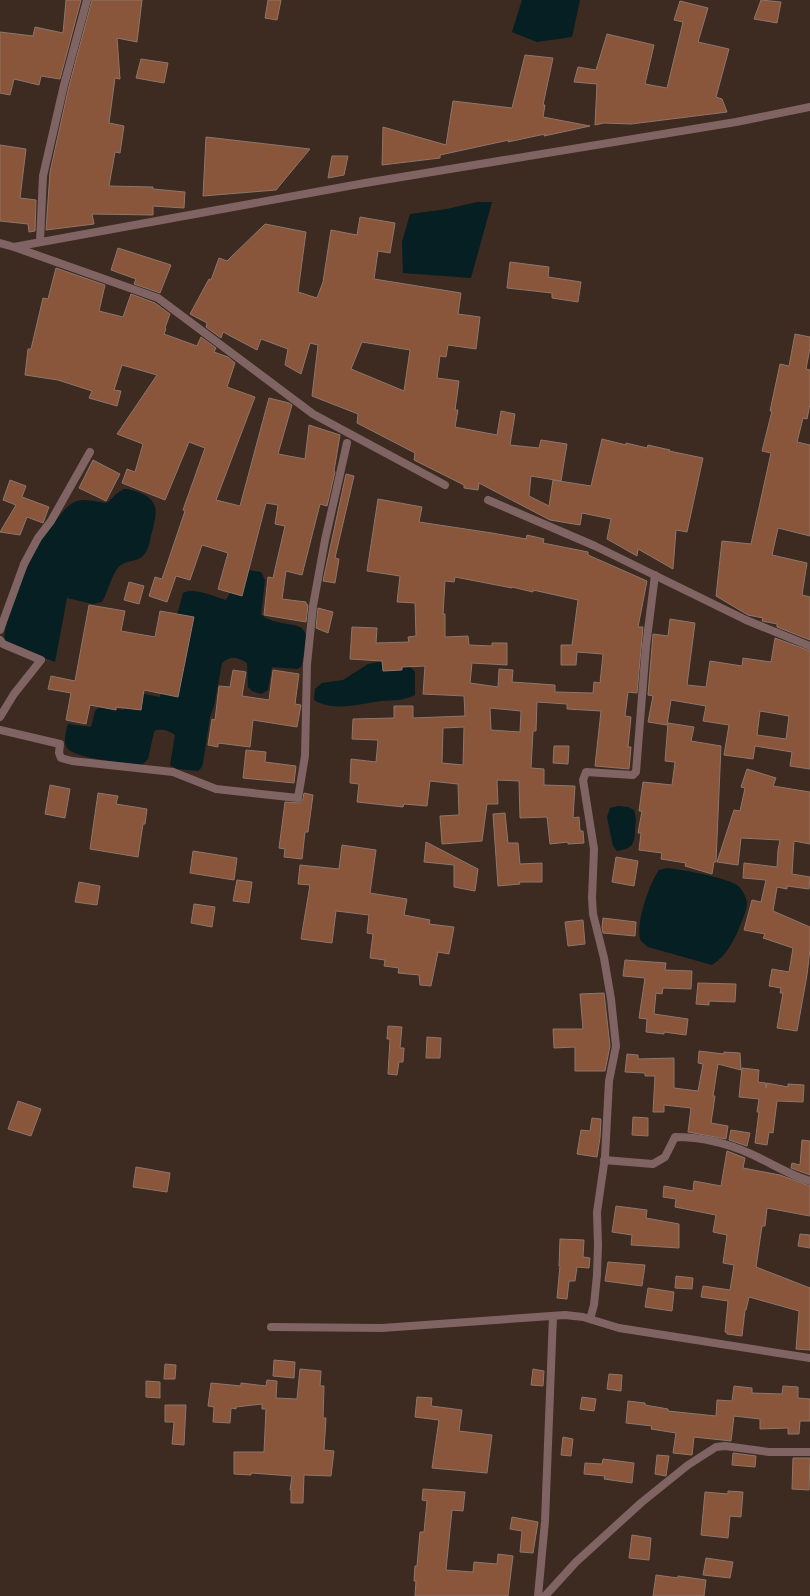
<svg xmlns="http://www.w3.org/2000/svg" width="810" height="1596" viewBox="0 0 810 1596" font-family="Barlow,sans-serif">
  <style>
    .water { fill: #051f22 }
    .building { fill: #89553b; stroke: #8d766b; fill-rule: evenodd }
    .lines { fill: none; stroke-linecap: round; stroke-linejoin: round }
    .street { stroke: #806463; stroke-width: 8 }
  </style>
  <rect width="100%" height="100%" fill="#3d2a21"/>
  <path class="water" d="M522 0H580L572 37 537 42 512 32Z
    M477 202H492L471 278 403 273 402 242 410 214 447 209Z
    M124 489C130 489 135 491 141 493 161 502 156 515 152 532 150 539 149 549 144 555 137 563 124 559 117 569 110 579 108 592 102 602L93 604 67 598 55 662 5 642C0 628 29 562 37 547 44 536 61 511 71 504 81 496 95 502 107 503L116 494Z
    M248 570 261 572 265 580 261 615C289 634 319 609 301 667L297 669 272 667 268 690 261 694 252 691 248 687 247 663C238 657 230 655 222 663L214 706 210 717 203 763 201 768 198 771 177 769 170 765 175 735C169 730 163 729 156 730L154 732 148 759 142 765C128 763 75 759 67 748 63 741 66 731 68 724L91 727 95 711 98 708 104 707 124 710 127 691 160 697 174 627 183 593C194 587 214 597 226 600L231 591Z
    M384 661 407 663 415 672V695C403 701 394 700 381 701 360 704 333 712 314 700L315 689 322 683 343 680 368 664Z
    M618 806 628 807 634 810C636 816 636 822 635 829 635 844 632 849 617 851L613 846 607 817 610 808Z
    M668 868C684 870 724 877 737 885 742 889 746 896 747 903 747 910 742 920 740 926 734 941 726 956 712 965L648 947C646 945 643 943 641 941 634 927 650 882 659 870Z"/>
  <path class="building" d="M66 0H81L60 79 41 76 39 85 14 79 10 95 0 93V32L33 36 35 27 63 33Z
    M92 0H142L137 42 117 38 120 79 115 78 109 123 124 126 120 153 115 152 109 186 153 187V189L185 192 184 208 153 206V215L92 214 94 224 46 230 50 172 69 86Z
    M268 0H281L277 20 265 18Z
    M761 0 781 2 777 23 754 19Z
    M680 1 708 8 698 42 729 49 716 97 722 99 727 112 631 124 604 123 595 125 597 84 574 82 578 67 596 70 607 34 654 45 645 84 667 88 683 22 674 20Z
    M525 55 553 58 543 105H545L543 117 590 126 544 136 545 134 508 142 509 140 440 155V158L382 165 383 127 446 145 453 101 512 108Z
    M141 59 168 63 164 83 136 78Z
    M206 137 310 149 276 190 203 196Z
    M0 145 26 149 20 198 36 200 35 231 29 232 28 224 0 221Z
    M332 156H348L344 175 328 178Z
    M360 217 395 223 390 253 378 251 374 279 461 293 458 314 480 317 476 349 448 345 446 357 440 356 437 378 459 381 455 410H458L455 427 497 435 501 411 515 414 510 445 539 448 541 440 567 444 561 481 531 476 529 496 549 506 553 480 591 486 602 439 626 445V443L647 448 648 445 670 450 669 451 703 458 687 532 676 530 673 569 638 549 637 556 607 539 611 519 582 513 580 525 550 520 479 483 478 490 464 488V485L414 460 415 453 357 423 358 414 312 396 318 345 310 343 301 374 285 365 288 349 261 339 257 350 223 332 221 338 206 327 207 323 190 314 209 279 211 280 219 258 227 261 265 224 306 232 298 292 317 298 323 282 331 230 357 235ZM362 342 410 350 404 391 351 369Z
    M118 248 171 265 160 293 134 284 136 279 111 270Z
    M510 262 549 267 548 277 581 282 578 302 552 298V293L507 288Z
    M56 268 105 285 99 311 123 317 131 294 155 303 170 314 165 328 166 329 164 334 197 346 201 337 216 348 214 352 228 357 235 363 227 387 255 397 216 500 240 506 269 398 289 403 292 405 278 454 305 459 309 425 340 435 334 471 335 472 327 506 320 504 302 575 286 571 282 599 306 602V604L308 605 306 622 264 615 268 577 273 578 285 526 275 524 278 505 266 503 242 596 218 589 228 553 202 545 190 580 176 576 167 602 149 596 155 577 162 579 185 511 183 510 205 448 189 442 165 500 122 483 127 469 135 472 143 444 117 434 157 375 122 365 114 390 121 391 117 406 89 398 92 391 58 380 25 375 28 349H31L43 298 48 299Z
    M795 334 810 337V348L806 369 810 370V404L807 419 803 418 797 442 810 445V536L778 528 772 555 807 563 802 595 810 597V640L777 627V624L762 621 763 618 748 615 716 596 722 541 751 544 771 453 762 451 772 411H770L780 364 789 366Z
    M93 460 120 474 106 501 79 488Z
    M346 474 354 476 335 558 339 559 335 583 323 581Z
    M10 480 26 486 22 497 49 507 43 523 27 517 20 535 0 532 16 505 3 500Z
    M378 499 422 507 419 522 492 533 526 539 527 535 544 539 543 543 588 552V555L647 581 638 627H643L637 693 628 692 625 716 631 717 628 747H631L629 769 595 766 601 711 567 709V704L537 702 536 731H533L531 768 544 769V785L575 786 573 818 579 817 580 831H583L584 843 568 844V842L550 844 547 817 520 818 519 781 497 780 498 804H487L482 841 442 844 440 816 459 815 458 784 430 781 427 806 404 804 403 807 357 802 359 784 350 783 351 759 376 762 378 740 352 739 353 719 394 718V706H413V718L465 716 464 696 423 694 425 666 402 667V670L383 671 382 661 350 659 352 627 377 628 376 643 409 642 408 637 416 636 415 603 397 602 400 576 367 571ZM455 577 512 588V587L533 592V590L578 600 572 645H561V665H576L577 652 603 654 600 683 594 682 593 693 555 692V685L512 682 513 670 499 669 498 687 470 683 472 663 507 665V643H492V646L469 645 468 636 445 637V614H443L445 581 454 582ZM490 708 521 711 520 732 491 730ZM464 727 463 765 442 763 443 728Z
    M129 582 144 586 139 604 124 600Z
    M89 605 125 611 121 631 155 637 160 611 194 617 178 697 144 690 141 710 116 707V710L90 705 86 724 66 720 71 693 48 689 51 676 75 681Z
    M318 608 333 612 328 633 316 628Z
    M670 619 695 623 687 685 706 687 710 661 742 666 743 658 771 662 775 638 810 651V769L790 766 792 752 755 746 753 759 724 755 729 725 703 721 706 706 671 700 667 725 648 722 653 696 648 695 653 634 668 636ZM760 711 789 716 786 739 757 735Z
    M233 670 246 672 242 696 269 700 273 670 299 674 295 704 301 705 297 727 253 720 250 747 218 743V747L208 745 212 719 215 720 219 686 230 687Z
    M668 723 694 727 691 741 721 746 716 862H714L712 874 685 866 686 863 661 859 662 853 639 850 641 833H638L642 811H639L643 782 672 785 675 762 665 761Z
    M554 746H569L568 764 553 763Z
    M246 750 266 752 265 762 296 766 294 783 243 778Z
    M747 769 776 778 773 786 810 792V844L794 841 792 874 810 877 809 889 787 886V889L777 887 773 911 810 927V949L807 975 797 1031 777 1028 783 993H780L781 988 769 986 772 969 789 972 793 948 763 938 765 934 744 930 752 900 761 902 766 880 743 878 744 863 777 867 778 850 780 840 741 838 738 865 717 862 734 810 740 811 745 788 741 787Z
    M50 785 70 789 65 818 45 814Z
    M98 793 118 796 116 804 147 809 145 824H143L138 857 90 849Z
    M304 793 313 795 308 832H305L302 859 284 857 285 849 279 848 285 802 300 803 303 799Z
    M505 813 508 843H518L520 864 542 863V882H519L520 884 498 886 493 814Z
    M426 842 478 869 475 891 454 887V865L424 862Z
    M342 845 376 850 370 893 407 899 404 915 430 920 429 924 454 927 449 954 438 952 431 986 420 985 419 975 398 973 399 968 384 966 385 960 370 958 373 934 367 933 369 915 336 911 332 943 301 939 310 885 298 884 300 865 339 869Z
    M193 851 237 858 234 880 190 873Z
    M616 857 638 861 634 886 612 882Z
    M237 880 252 882 249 903 233 901Z
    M79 882 100 886 97 905 75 902Z
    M194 904 215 907 212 927 191 923Z
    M603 918 636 922 635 936 603 933 602 927Z
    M583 920 585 944 568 946 565 922Z
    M625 960 666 963 665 970 692 971 691 989 663 988 662 994 656 993 654 1014 688 1019 686 1035 664 1032V1034L646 1032 647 1019 639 1018 645 978 623 976Z
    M698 983 736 984 735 1002 709 1001V1005L696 1004Z
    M604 993 610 1046 605 1071H575V1047L554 1048 553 1029H583L580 994Z
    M388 1026 402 1027 400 1048H404L403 1062H399L397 1075 388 1074 390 1039H387Z
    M427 1037 441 1038 440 1058H426Z
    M699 1051 724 1054V1052L740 1053 741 1070 718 1064 713 1096H715L711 1123 728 1126 726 1139 688 1132 691 1108 664 1105V1112H653L655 1076H645V1073L625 1072 627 1054 638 1055V1059L674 1058V1088L698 1091 703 1064 698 1063Z
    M742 1068 759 1070 758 1082 766 1083V1088L767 1083 788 1087V1084L804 1085 803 1102 777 1101 773 1133 769 1132 767 1145 755 1143 759 1112H757L759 1099 739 1097Z
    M18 1101 41 1109 31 1136 8 1129Z
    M633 1117 648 1118V1136L632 1135Z
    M592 1118 601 1119 600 1138 597 1157 577 1154 581 1130 590 1131Z
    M731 1130 750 1133 747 1146 729 1140Z
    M802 1140 810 1141V1175L791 1168 792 1163 800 1165Z
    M727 1151 745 1158 743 1168 780 1175 810 1186V1216L767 1208 765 1226H762L756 1267 810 1288V1350L796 1349 799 1311 749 1297 746 1310H745L742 1336 727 1334V1332H725L728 1301 701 1297 703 1286 730 1290 734 1265 723 1263 727 1235 713 1232 716 1215 675 1207 676 1199 663 1197 664 1186 693 1191 694 1181 721 1186Z
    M136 1167 170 1173 167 1192 133 1187Z
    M616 1206 647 1210 646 1218 679 1224V1248L631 1245 632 1235 612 1232Z
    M800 1234 810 1235V1248L798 1246Z
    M560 1239 584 1240 583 1257 590 1258 589 1268 577 1267 575 1281H569L567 1299 557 1298 560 1266H559Z
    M608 1262 645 1265 642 1286 605 1281Z
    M676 1276 693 1278 692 1289 675 1288Z
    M648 1288 674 1292 672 1311 645 1307Z
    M274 1360 295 1362 294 1378 273 1376Z
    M165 1364 176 1365 175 1379H164Z
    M300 1369 321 1371 320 1386H324L323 1418H326L324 1450 334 1451 331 1476 304 1475 303 1503H291V1490H290L292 1476 251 1473V1475L234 1474V1452H264L266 1409H262V1404L236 1407V1409L231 1408 230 1423 213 1422 214 1407 208 1406 211 1383 241 1386V1383L266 1386 267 1380 277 1381 276 1398 297 1399Z
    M533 1369 544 1371 543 1386 531 1385Z
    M609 1374 622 1375 621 1391 607 1389Z
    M146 1381 160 1382V1398L146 1397Z
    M734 1386 752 1388V1393L782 1394 783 1386 798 1387V1398L810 1399V1421H800L799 1434H788V1428L760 1429V1419L734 1416 731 1441 694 1437 692 1455 673 1453 676 1433 651 1429 652 1426 626 1423 628 1401 645 1403V1405L668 1409V1411L716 1416 717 1400 732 1401Z
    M417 1397 432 1398 431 1406 462 1410 459 1431 492 1435 487 1473 432 1468 439 1420 415 1417Z
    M582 1397 596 1399 594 1411 580 1409Z
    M165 1405H186L184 1445 172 1444 174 1422H165Z
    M563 1437 573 1439 571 1456 561 1455Z
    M733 1453 756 1456 755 1467 732 1465Z
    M657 1455 669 1456 666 1476 655 1474Z
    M793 1458H810L809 1490 792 1489Z
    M603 1459 634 1463 632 1483 604 1479 605 1476 584 1474 585 1463 602 1464Z
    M423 1489 465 1492 463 1511 452 1510 446 1570 473 1572 474 1562 497 1564 498 1554 513 1556 508 1596H415L416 1581H414L415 1566H417L420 1532H424L427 1501 422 1500Z
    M728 1491 743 1492 741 1517 730 1516 728 1538 701 1535 705 1492 728 1494Z
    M512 1517 538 1522 533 1553 520 1552 522 1531 510 1529Z
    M632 1535 651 1538 649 1560 629 1558Z
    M706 1558 733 1562 730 1578 703 1575Z
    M656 1575 678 1578V1576L706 1580 704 1596H653Z"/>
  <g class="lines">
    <path class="street" d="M40 241 43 176 64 85 87 0
      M0 243 14 247 158 298 313 414 445 485
      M14 247 365 183 736 122 810 107
      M488 500 595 546 746 620 810 646
      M0 630 24 564 38 538 51 521 90 452
      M0 640 3 644 41 660 14 694 0 717
      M0 730 60 744 59 753 61 758 72 761 173 772 216 789 298 798 305 756 307 664 313 606 325 540 347 443
      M604 1160 653 1164 665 1157 675 1137C701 1137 727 1143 751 1154 771 1163 789 1175 810 1181
      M590 1319 594 1305 597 1275 598 1245 597 1212 605 1157 609 1081 616 1046 611 999 604 958 593 914 592 898 594 849 583 780 586 772 633 775 636 772 646 646 655 575
      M271 1327 382 1328 565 1315 583 1317 619 1328 810 1358
      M538 1596 545 1521 553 1316
      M545 1596 576 1562 642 1502 688 1465 716 1447 725 1446 769 1452H810"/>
  </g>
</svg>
